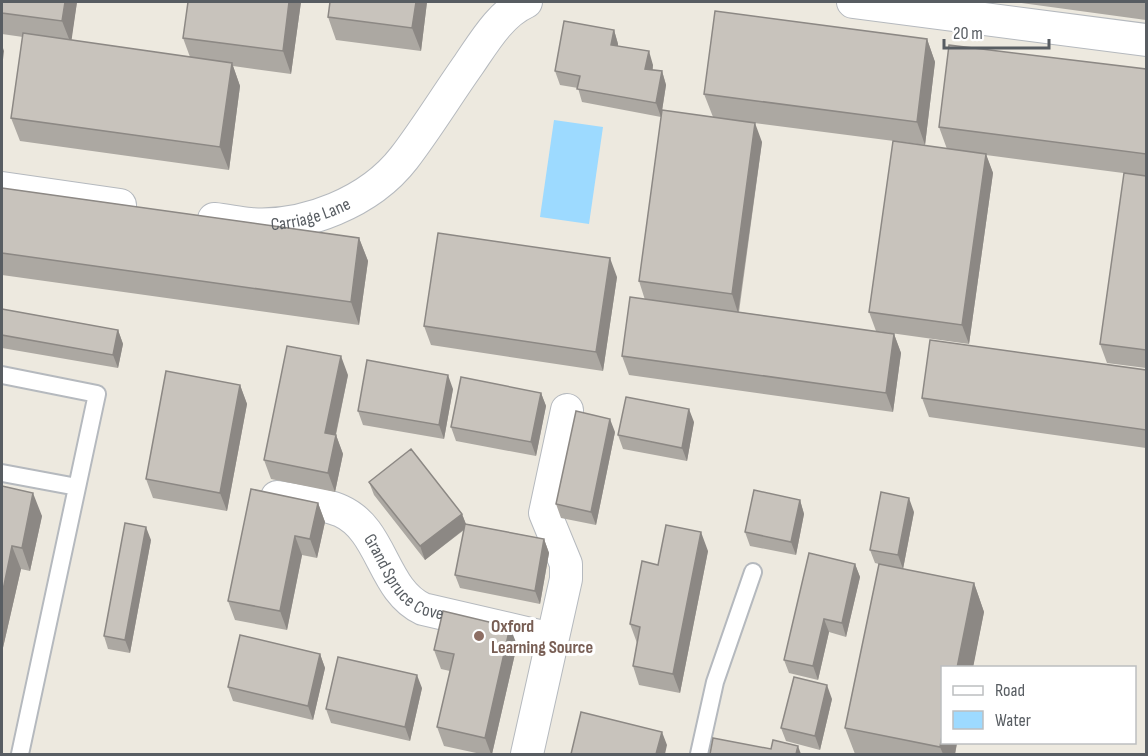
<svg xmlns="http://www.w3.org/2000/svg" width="1148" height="756" viewBox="0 0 1148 756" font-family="'Sofia Sans Condensed',sans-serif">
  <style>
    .water { fill: #9ddaff }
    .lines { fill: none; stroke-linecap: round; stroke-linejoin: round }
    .lane-casing { stroke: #b5b9be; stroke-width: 20 }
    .street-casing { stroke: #b5b9be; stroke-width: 34 }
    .lane { stroke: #fff; stroke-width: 16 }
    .street { stroke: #fff; stroke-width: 32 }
    .wall { fill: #aca8a2 }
    .shaded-wall { fill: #8c8884 }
    .building { fill: #c8c3bc; stroke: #8c8884; stroke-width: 1.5 }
    .education-dot { fill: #8d6e63; stroke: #fff; stroke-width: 2 }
    .labels { text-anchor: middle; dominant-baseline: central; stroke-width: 6; stroke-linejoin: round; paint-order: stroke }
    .street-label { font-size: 18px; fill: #585d62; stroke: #fff }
    .education-label { font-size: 18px; font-weight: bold; fill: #785e54; stroke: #fff; text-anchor: start }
  </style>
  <rect width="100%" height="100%" fill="#ede9df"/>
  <path class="water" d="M554 120 603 127 589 224 540 217Z"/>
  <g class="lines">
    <defs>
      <path id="lane" d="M2 375 97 394 20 754
        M2 473 77 487
        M699 754 715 682 753 572"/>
      <g id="street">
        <path d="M853 2 1146 40"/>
        <path d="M2 188 120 205"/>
        <path id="s1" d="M214 219C226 220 238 223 250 224 305 228 370 202 404 158 427 128 447 95 469 64 484 42 501 13 526 2"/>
        <path id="s2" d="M277 497C297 501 323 503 341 511 383 530 382 590 423 609L552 639"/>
        <path d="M527 754 566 579V564L545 513 567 410"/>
      </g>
    </defs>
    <use href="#lane" class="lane-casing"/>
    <use href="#street" class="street-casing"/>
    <use href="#lane" class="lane"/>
    <use href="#street" class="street"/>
  </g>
  <path class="wall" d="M2 2H77L71 40 190 57 183 38 301 2 291 74 233 66 240 86 229 170 20 141 11 118 23 37 2 34Z
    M427 2 421 51 336 40 328 17Z
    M1014 2H1146V20Z
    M614 30 618 44V46L653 65V70L662 71 666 85 661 117 582 102 578 88 560 85 555 71Z
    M927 39 935 62 925 145 723 119 762 142 739 312 894 334 901 353 893 412 629 375 622 356 645 300 639 281 713 117 704 94Z
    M1146 69V176L986 155 993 173 969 344 876 331 869 312 947 149 939 127Z
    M1146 176V368L1107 363 1100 344Z
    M2 188 359 238 368 261 359 325 2 275Z
    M617 277 603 371 431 345 424 326Z
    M2 309 118 330 123 344 118 368 2 348Z
    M1146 370V448L929 417 922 398Z
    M348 375 336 435 343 454 335 492 271 479 264 460Z
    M240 385 247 404 227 511 153 498 146 479Z
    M453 389 444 439 363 425 358 411Z
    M541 393 546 406 536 456 456 441 451 427Z
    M694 422 687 461 623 449 618 435Z
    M615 432 596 525 561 518 556 504Z
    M369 482 462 514 466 524 544 539 549 553 540 604 460 588 455 575 464 530 425 560 374 495Z
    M2 486 42 516 30 571 21 569 2 652Z
    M800 500 804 514 796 555 750 546 745 532Z
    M318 503 325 522 317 558 302 555 287 630 235 620 228 601Z
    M914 512 903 569 974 583 984 612 955 754H855L845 728 879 564 875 563 870 550Z
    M151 540 130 653 108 649 104 636Z
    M708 551 680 693 639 685 633 666 637 643 630 624 658 565Z
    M855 564 860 577 846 637 829 632 818 680 789 673 784 660Z
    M517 645 492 754H481L444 746 437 727 450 671 441 669 434 650Z
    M320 654 325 668 313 720 233 701 228 687Z
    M422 688 410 741 331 723 326 709Z
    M832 699 820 750 786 741 781 728Z"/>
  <path class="shaded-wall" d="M65 2H77L71 44 62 21Z
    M289 2H301L291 74 283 51Z
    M416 2H427L421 51 412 28Z
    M614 30 618 44 616 59 611 45Z
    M927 39 935 62 925 145 917 122Z
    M2 45 4 51 2 68Z
    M649 51 653 65 650 82 645 69Z
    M232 63 240 86 229 170 220 147Z
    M662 71 666 85 661 117 656 103Z
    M755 123 762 142 738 313 732 294Z
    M986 154 993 173 969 344 962 325Z
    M359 238 368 261 359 325 351 302Z
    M610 258 617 277 603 371 596 352Z
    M118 330 123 344 118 368 113 355Z
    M894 334 901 353 893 412 886 393Z
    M341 356 348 375 332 452 325 433Z
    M448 375 453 389 444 439 439 425Z
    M240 385 247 404 227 511 220 493Z
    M541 393 546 406 536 456 531 442Z
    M689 409 694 422 687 461 682 448Z
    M610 419 615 432 596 525 591 512Z
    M336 435 343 454 335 492 328 473Z
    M33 493 42 516 30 571 22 548Z
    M909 498 914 512 903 569 898 555Z
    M800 500 804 514 796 555 791 542Z
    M318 503 325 522 317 558 310 539Z
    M462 514 467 527 425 560 420 546Z
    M146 527 151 540 130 653 125 640Z
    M701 532 708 551 680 693 673 674Z
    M295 536 302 555 287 630 280 611Z
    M544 539 549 553 540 604 535 591Z
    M12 546 21 569 2 652V595Z
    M855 564 860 577 846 637 842 623Z
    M974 583 984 612 973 668H957Z
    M824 619 829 632 818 680 813 666Z
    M510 627 517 645 492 754H491L485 738Z
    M320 654 325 668 313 720 308 706Z
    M417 675 422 688 410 741 405 727Z
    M827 685 832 699 820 750 815 736Z
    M662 732 667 745 665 754H656Z
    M942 736V742H957L955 754H943L940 747Z
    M798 746 801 754H796Z"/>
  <path class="building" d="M2 2H65L62 21 2 13Z
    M188 2H289L283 51 183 38Z
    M330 2H416L412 28 328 17Z
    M715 11 927 39 917 122 704 94Z
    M564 21 614 30 611 45 649 51 645 69 662 71 656 103 577 89 580 76 555 71Z
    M23 33 232 63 220 147 11 118Z
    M949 45 1146 69V154L939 127Z
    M662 110 755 123 732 294 639 281Z
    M893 141 986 154 962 325 869 312Z
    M1124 173 1146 176V350L1100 344Z
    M2 188 359 238 351 302 2 253Z
    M438 233 610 258 596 352 424 326Z
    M630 297 894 334 886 393 622 356Z
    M2 309 118 330 113 355 2 335Z
    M930 340 1146 370V430L922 398Z
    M287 346 341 356 325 433 336 435 328 473 264 460Z
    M367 360 448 375 439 425 358 411Z
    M166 371 240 385 220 493 146 479Z
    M461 377 541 393 531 442 451 427Z
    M626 397 689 409 682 448 618 435Z
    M576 411 610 419 591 512 556 504Z
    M411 449 462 514 420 546 369 482Z
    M2 486 33 493 22 548 12 546 2 595Z
    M251 489 318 503 310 539 295 536 280 611 228 601Z
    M754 490 800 500 791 542 745 532Z
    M881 492 909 498 898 555 870 550Z
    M125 523 146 527 125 640 104 636Z
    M465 524 544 539 535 591 455 575Z
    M666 525 701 532 673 674 633 666 640 627 630 624 642 561 658 565Z
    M809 553 855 564 842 623 824 619 813 666 784 660Z
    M879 564 974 583 957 668H942V736L940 747 845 728Z
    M443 611 510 627 485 738 437 727 454 654 434 650Z
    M240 635 320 654 308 706 228 687Z
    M338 657 417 675 405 727 326 709Z
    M794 677 827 685 815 736 781 728Z
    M581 712 662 732 656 754H571Z
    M713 738 771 749 773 740 798 746 796 754H710Z"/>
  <circle class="education-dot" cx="479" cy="636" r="6"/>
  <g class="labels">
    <g class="street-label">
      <text stroke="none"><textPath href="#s1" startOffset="98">Carriage Lane</textPath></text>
      <text stroke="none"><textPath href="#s2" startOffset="160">Grand Spruce Cove</textPath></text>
    </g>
    <g class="education-label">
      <text x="491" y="626">Oxford<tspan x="491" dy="21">Learning Source</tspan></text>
    </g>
  </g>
  <rect width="1148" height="756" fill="none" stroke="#585d62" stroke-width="6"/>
  <rect x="941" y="666" width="195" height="78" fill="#ffffff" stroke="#bcbec0" stroke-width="1.5"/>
  <rect x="953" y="686" width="30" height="9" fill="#ffffff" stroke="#bcbec0" stroke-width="1.5"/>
  <text x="995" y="696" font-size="18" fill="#585d62">Road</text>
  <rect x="953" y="711" width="30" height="18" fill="#9ddaff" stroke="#bcbec0" stroke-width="1.5"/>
  <text x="995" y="726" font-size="18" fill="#585d62">Water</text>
  <path d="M944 39v9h105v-9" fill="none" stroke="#585d62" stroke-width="3"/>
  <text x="953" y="39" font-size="18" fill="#585d62" stroke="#ffffff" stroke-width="4.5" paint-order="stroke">20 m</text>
</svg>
